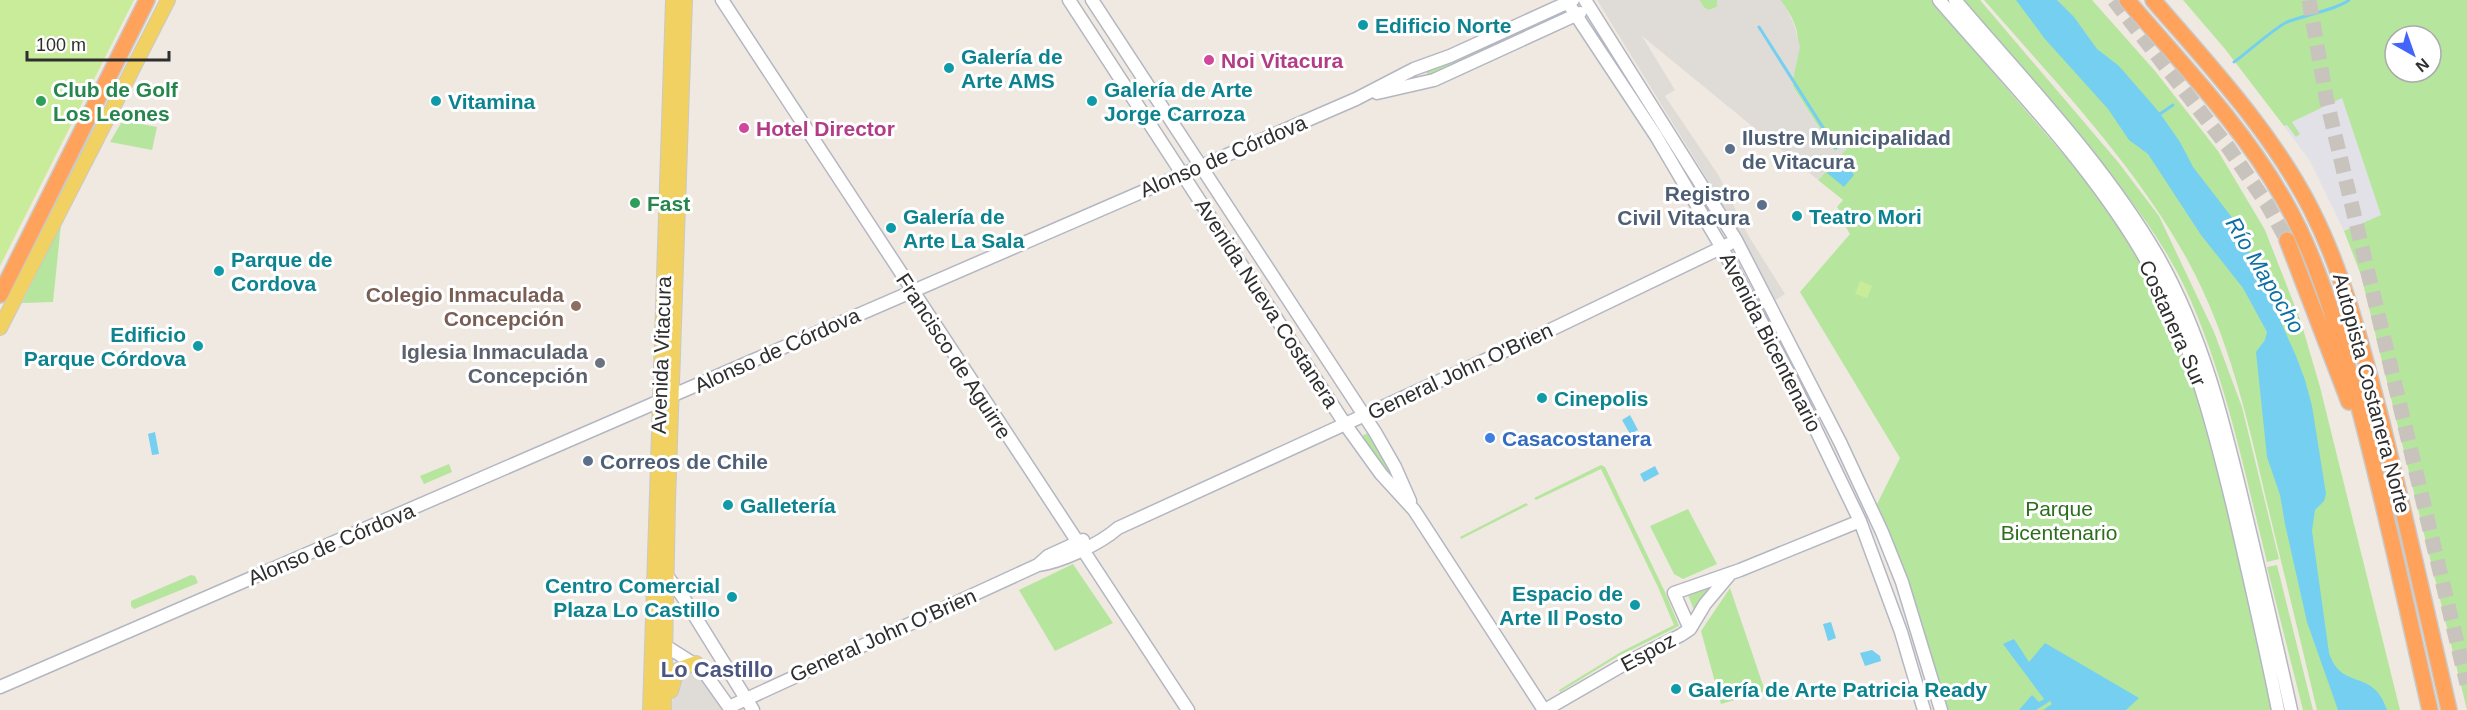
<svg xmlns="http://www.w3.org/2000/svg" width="2467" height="710" viewBox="0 0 2467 710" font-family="Helvetica,sans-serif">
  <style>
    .industrial { fill: #e3e1e8 }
    .green { fill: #b6e59e; fill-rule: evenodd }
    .pitch { fill: #c9ec9a }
    .plaza { fill: #dfdcd8 }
    .water { fill: #75cff0 }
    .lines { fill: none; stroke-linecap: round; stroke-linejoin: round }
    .stream { stroke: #75cff0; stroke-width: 3 }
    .highway-tunnel { stroke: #c8c4bd; stroke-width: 15; stroke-dasharray: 15 8; stroke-linecap: butt }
    .secondary-casing { stroke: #b4b7c1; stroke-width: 15 }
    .primary-casing { stroke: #c9c9c9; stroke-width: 16 }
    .highway-casing { stroke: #c9c9c9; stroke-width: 18 }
    .secondary { stroke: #fff; stroke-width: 12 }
    .primary { stroke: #f2d163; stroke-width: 14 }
    .highway { stroke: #ffa35c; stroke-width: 15 }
    .culture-dot { fill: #0f9aa8; stroke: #fff; stroke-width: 2 }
    .hotel-dot { fill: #d1479c; stroke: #fff; stroke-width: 2 }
    .leisure-dot { fill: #2e9e5b; stroke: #fff; stroke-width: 2 }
    .service-dot { fill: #5c6f8a; stroke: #fff; stroke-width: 2 }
    .education-dot { fill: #8d6e63; stroke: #fff; stroke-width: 2 }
    .worship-dot { fill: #6b7280; stroke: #fff; stroke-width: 2 }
    .shop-dot { fill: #3f7fe0; stroke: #fff; stroke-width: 2 }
    .labels { text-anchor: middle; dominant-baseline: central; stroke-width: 6; stroke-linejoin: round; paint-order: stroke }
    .culture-label { font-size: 21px; font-weight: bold; fill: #0d838f; stroke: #fff; text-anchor: start }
    .hotel-label { font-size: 21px; font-weight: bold; fill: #b23c85; stroke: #fff; text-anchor: start }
    .leisure-label { font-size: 21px; font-weight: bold; fill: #27864d; stroke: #fff; text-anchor: start }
    .service-label { font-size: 21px; font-weight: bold; fill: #4e5e75; stroke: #fff; text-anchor: start }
    .street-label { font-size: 21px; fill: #2e2e2e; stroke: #fff }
    .education-label { font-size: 21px; font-weight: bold; fill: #785e54; stroke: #fff; text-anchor: end }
    .worship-label { font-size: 21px; font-weight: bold; fill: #5b616d; stroke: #fff; text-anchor: end }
    .shop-label { font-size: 21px; font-weight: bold; fill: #366cbe; stroke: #fff; text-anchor: start }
    .park-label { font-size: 21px; fill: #2c6e1b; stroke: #fff }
    .water-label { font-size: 22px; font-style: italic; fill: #0d6fa3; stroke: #fff }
    .neighbourhood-label { font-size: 22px; font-weight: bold; fill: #4d5680; stroke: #fff }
  </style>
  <rect width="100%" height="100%" fill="#efe9e1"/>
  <path class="industrial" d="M2342 97 2381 215 2344 231 2310 161 2284 126Z"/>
  <path class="green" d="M1699 0H1717V7L1709 10 1704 8Z
    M1780 0H1931L2093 189 2127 239 2158 293 2181 345 2207 424 2231 518 2274 710H1944L1876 506 1900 458 1800 292 1850 234 1843 222 1845 219 1837 207 1843 200 1818 180 1847 148 1834 151 1792 85C1797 48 1807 34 1780 0Z
    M1960 0H1980L2118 162 2159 216 2214 332 2242 407 2279 559 2267 562C2245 474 2227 384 2191 301 2161 231 2110 173 2061 116 2027 78 1994 39 1960 0Z
    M1984 0H2092L2155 71 2218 151 2265 230 2301 322 2320 387 2400 710H2317C2301 642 2284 574 2268 507 2248 422 2230 338 2188 261 2135 164 2056 83 1984 0Z
    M2183 0H2467V710L2361 275 2344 231 2381 215 2342 98 2292 122 2300 134 2296 137 2287 125 2284 126 2225 49ZM2395 36H2431V72H2395Z
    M1567 11V16L1429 76 1425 71Z
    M125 121 157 127 152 150 110 142 121 123Z
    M61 224 53 302 22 303Z
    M1368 433 1389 469 1391 476 1360 437Z
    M449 464 452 472 424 484 420 476Z
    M1601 465 1605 467 1665 592 1679 626 1617 657 1560 692 1559 690 1621 652 1674 625 1658 587 1601 469 1536 500 1534 498Z
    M1526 503 1528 505 1461 539 1460 537Z
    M1688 509 1717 564 1683 579 1674 574 1650 526Z
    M1073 564 1113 623 1055 651 1019 590Z
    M2277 565 2313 710H2303L2267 567Z
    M191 575 195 576 198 583 134 609 131 606V601Z
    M1709 586 1708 592 1694 610 1688 595Z
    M1730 588 1765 691 1721 704 1701 631Z"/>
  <path class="pitch" d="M0 0H134L0 266Z
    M1860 281 1872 286 1867 298 1855 294Z"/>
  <path class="plaza" d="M1597 0H1699L1704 8 1709 10 1717 7V0H1780L1785 6 1794 24 1800 47 1793 79 1795 83 1792 86 1834 151 1844 145 1847 148 1818 180 1642 36 1675 90 1665 96 1719 176 1748 235 1785 294 1774 301 1712 187Z
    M690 667 704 677 725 710H671L677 675Z"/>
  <path class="water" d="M2016 0H2057L2074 17 2097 49 2119 66 2159 112 2180 142 2193 167 2237 224 2296 356 2305 380 2312 406 2326 494 2324 501 2315 510 2312 531 2329 653C2342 692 2373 667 2387 710H2338L2307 622 2285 524 2280 495 2267 457 2256 352 2265 340 2267 332 2243 288 2201 235 2148 154 2129 140 2108 109 2045 39Z
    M1841 156 1854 175 1844 187 1827 173Z
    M1630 415 1638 430 1630 434 1622 420Z
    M155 432 159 454 152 455 148 434Z
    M1655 466 1659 474 1644 482 1640 474Z
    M1831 622 1836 638 1828 641 1823 624Z
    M2014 639 2029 662 2045 643 2139 698 2126 710H2043L2052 704 2050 701 2036 710H2019L2032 695 2039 702 2044 699 2003 644Z
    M1872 650 1880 656 1881 661 1865 666 1860 653Z"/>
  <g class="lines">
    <path class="stream" d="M1759 27 1836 148
      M2234 62C2248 52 2273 29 2287 22 2301 16 2339 9 2349 0
      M2157 116 2173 105"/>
    <path class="highway-tunnel" d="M2114 0 2228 147 2267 204 2287 240
      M2309 0 2327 102 2467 684"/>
    <defs>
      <path id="secondary" d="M722 0 1188 710
        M1069 0 1345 424 1381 474 1414 510 1544 710
        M1092 0 1375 432 1395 467 1410 501
        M1566 0 1656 136 1722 248 1789 374 1860 521 1901 632 1924 710
        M1585 0 1736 240 1840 442 1882 532 1902 582 1941 710
        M1939 0C2008 80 2087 160 2141 251 2190 333 2213 423 2235 515 2250 580 2265 645 2278 710
        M1955 0C2025 82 2102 161 2157 255 2202 334 2223 419 2244 507 2260 574 2276 642 2291 710
        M1377 93 1434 80 1580 13
        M1038 565C1061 562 1100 544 1118 528L1544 333 1729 244
        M667 576 683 597 753 710
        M1690 629 1674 593 1740 570 1860 521
        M661 643 702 669 731 710
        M0 687 1356 99 1414 69 1450 56 1573 0
        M729 707 1038 565 1048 556 1083 540
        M1545 710 1628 662 1681 635 1690 629 1705 604 1731 573"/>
      <path id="primary" d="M0 328 168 0
        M671 691 677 670 696 663
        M650 710 673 0
        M664 710 668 501 685 0"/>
      <path id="highway" d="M2127 0C2182 64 2242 126 2284 200 2319 261 2337 329 2356 396 2384 500 2406 605 2430 710
        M2153 0C2210 66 2271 131 2311 209 2345 276 2362 347 2381 419 2405 516 2427 613 2449 710
        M2287 240 2349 402
        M0 295 147 0"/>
    </defs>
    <use href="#secondary" class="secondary-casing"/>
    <use href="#primary" class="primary-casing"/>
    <use href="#highway" class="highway-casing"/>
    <use href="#secondary" class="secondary"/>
    <use href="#primary" class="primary"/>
    <use href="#highway" class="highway"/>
  </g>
  <g class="culture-dot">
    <circle cx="1363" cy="25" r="6"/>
    <circle cx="949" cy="68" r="6"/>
    <circle cx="436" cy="101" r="6"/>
    <circle cx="1092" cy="101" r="6"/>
    <circle cx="1797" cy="216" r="6"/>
    <circle cx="891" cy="228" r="6"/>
    <circle cx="219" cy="271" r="6"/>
    <circle cx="198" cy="346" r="6"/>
    <circle cx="1542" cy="398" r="6"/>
    <circle cx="728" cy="505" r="6"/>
    <circle cx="732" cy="597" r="6"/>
    <circle cx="1635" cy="605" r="6"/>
    <circle cx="1676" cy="689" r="6"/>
  </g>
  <g class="hotel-dot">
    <circle cx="1209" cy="60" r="6"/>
    <circle cx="744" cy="128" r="6"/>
  </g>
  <g class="leisure-dot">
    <circle cx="41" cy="101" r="6"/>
    <circle cx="635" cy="203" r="6"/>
  </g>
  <g class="service-dot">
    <circle cx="1730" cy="149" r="6"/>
    <circle cx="1762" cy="205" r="6"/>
    <circle cx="588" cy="461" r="6"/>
  </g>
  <circle class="education-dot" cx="576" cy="306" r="6"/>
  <circle class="worship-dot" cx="600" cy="363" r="6"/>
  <circle class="shop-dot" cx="1490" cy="438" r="6"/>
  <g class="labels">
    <g class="culture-label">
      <text x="1375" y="25">Edificio Norte</text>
      <text x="961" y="56">Galería de<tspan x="961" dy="24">Arte AMS</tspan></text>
      <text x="1104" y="89">Galería de Arte<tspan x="1104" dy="24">Jorge Carroza</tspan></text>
      <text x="448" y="101">Vitamina</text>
      <text x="903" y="216">Galería de<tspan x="903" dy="24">Arte La Sala</tspan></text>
      <text x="1809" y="216">Teatro Mori</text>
      <text x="231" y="259">Parque de<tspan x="231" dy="24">Cordova</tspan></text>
      <text x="186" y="334" text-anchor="end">Edificio<tspan x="186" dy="24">Parque Córdova</tspan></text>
      <text x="1554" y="398">Cinepolis</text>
      <text x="740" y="505">Galletería</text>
      <text x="720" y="585" text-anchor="end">Centro Comercial<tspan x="720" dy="24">Plaza Lo Castillo</tspan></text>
      <text x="1623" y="593" text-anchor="end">Espacio de<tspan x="1623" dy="24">Arte Il Posto</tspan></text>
      <text x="1688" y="689">Galería de Arte Patricia Ready</text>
    </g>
    <g class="hotel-label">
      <text x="1221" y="60">Noi Vitacura</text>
      <text x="756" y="128">Hotel Director</text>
    </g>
    <g class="leisure-label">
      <text x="53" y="89">Club de Golf<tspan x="53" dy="24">Los Leones</tspan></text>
      <text x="647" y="203">Fast</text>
    </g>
    <g class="service-label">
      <text x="1742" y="137">Ilustre Municipalidad<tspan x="1742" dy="24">de Vitacura</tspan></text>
      <text x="1750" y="193" text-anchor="end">Registro<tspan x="1750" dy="24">Civil Vitacura</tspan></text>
      <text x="600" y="461">Correos de Chile</text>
    </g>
    <g class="street-label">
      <text transform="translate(1223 156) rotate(-23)">Alonso de Córdova</text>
      <text transform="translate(1267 303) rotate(57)">Avenida Nueva Costanera</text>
      <text transform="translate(2173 323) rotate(66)">Costanera Sur</text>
      <text transform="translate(1771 342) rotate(63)">Avenida Bicentenario</text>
      <text transform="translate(777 350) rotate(-24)">Alonso de Córdova</text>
      <text transform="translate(661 355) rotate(-88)">Avenida Vitacura</text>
      <text transform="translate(954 356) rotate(57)">Francisco de Aguirre</text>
      <text transform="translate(1460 371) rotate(-25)">General John O'Brien</text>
      <text transform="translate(2372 393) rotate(75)">Autopista Costanera Norte</text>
      <text transform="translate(331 544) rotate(-23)">Alonso de Córdova</text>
      <text transform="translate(883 635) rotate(-24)">General John O'Brien</text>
      <text transform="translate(1648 652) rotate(-28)">Espoz</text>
    </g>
    <g class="education-label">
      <text x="564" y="294">Colegio Inmaculada<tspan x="564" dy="24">Concepción</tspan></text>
    </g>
    <g class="worship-label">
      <text x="588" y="351">Iglesia Inmaculada<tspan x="588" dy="24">Concepción</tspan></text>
    </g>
    <g class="shop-label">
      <text x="1502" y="438">Casacostanera</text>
    </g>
    <g class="park-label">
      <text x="2059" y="508">Parque<tspan x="2059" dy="24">Bicentenario</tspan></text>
    </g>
    <g class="water-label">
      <text transform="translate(2265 275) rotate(59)">Río Mapocho</text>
    </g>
    <g class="neighbourhood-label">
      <text x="717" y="669">Lo Castillo</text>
    </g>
  </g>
  <g transform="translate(2413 54) rotate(140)"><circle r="28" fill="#ffffff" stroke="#ababab" stroke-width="1.5"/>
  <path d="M0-4.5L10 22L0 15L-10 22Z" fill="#4264fb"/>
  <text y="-9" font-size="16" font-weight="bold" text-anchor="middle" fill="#2e2e2e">N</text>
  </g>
  <path d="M27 51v9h142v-9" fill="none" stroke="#2e2e2e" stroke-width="3"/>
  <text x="36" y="51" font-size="18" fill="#2e2e2e" stroke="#ffffff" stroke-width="4.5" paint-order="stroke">100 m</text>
</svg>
